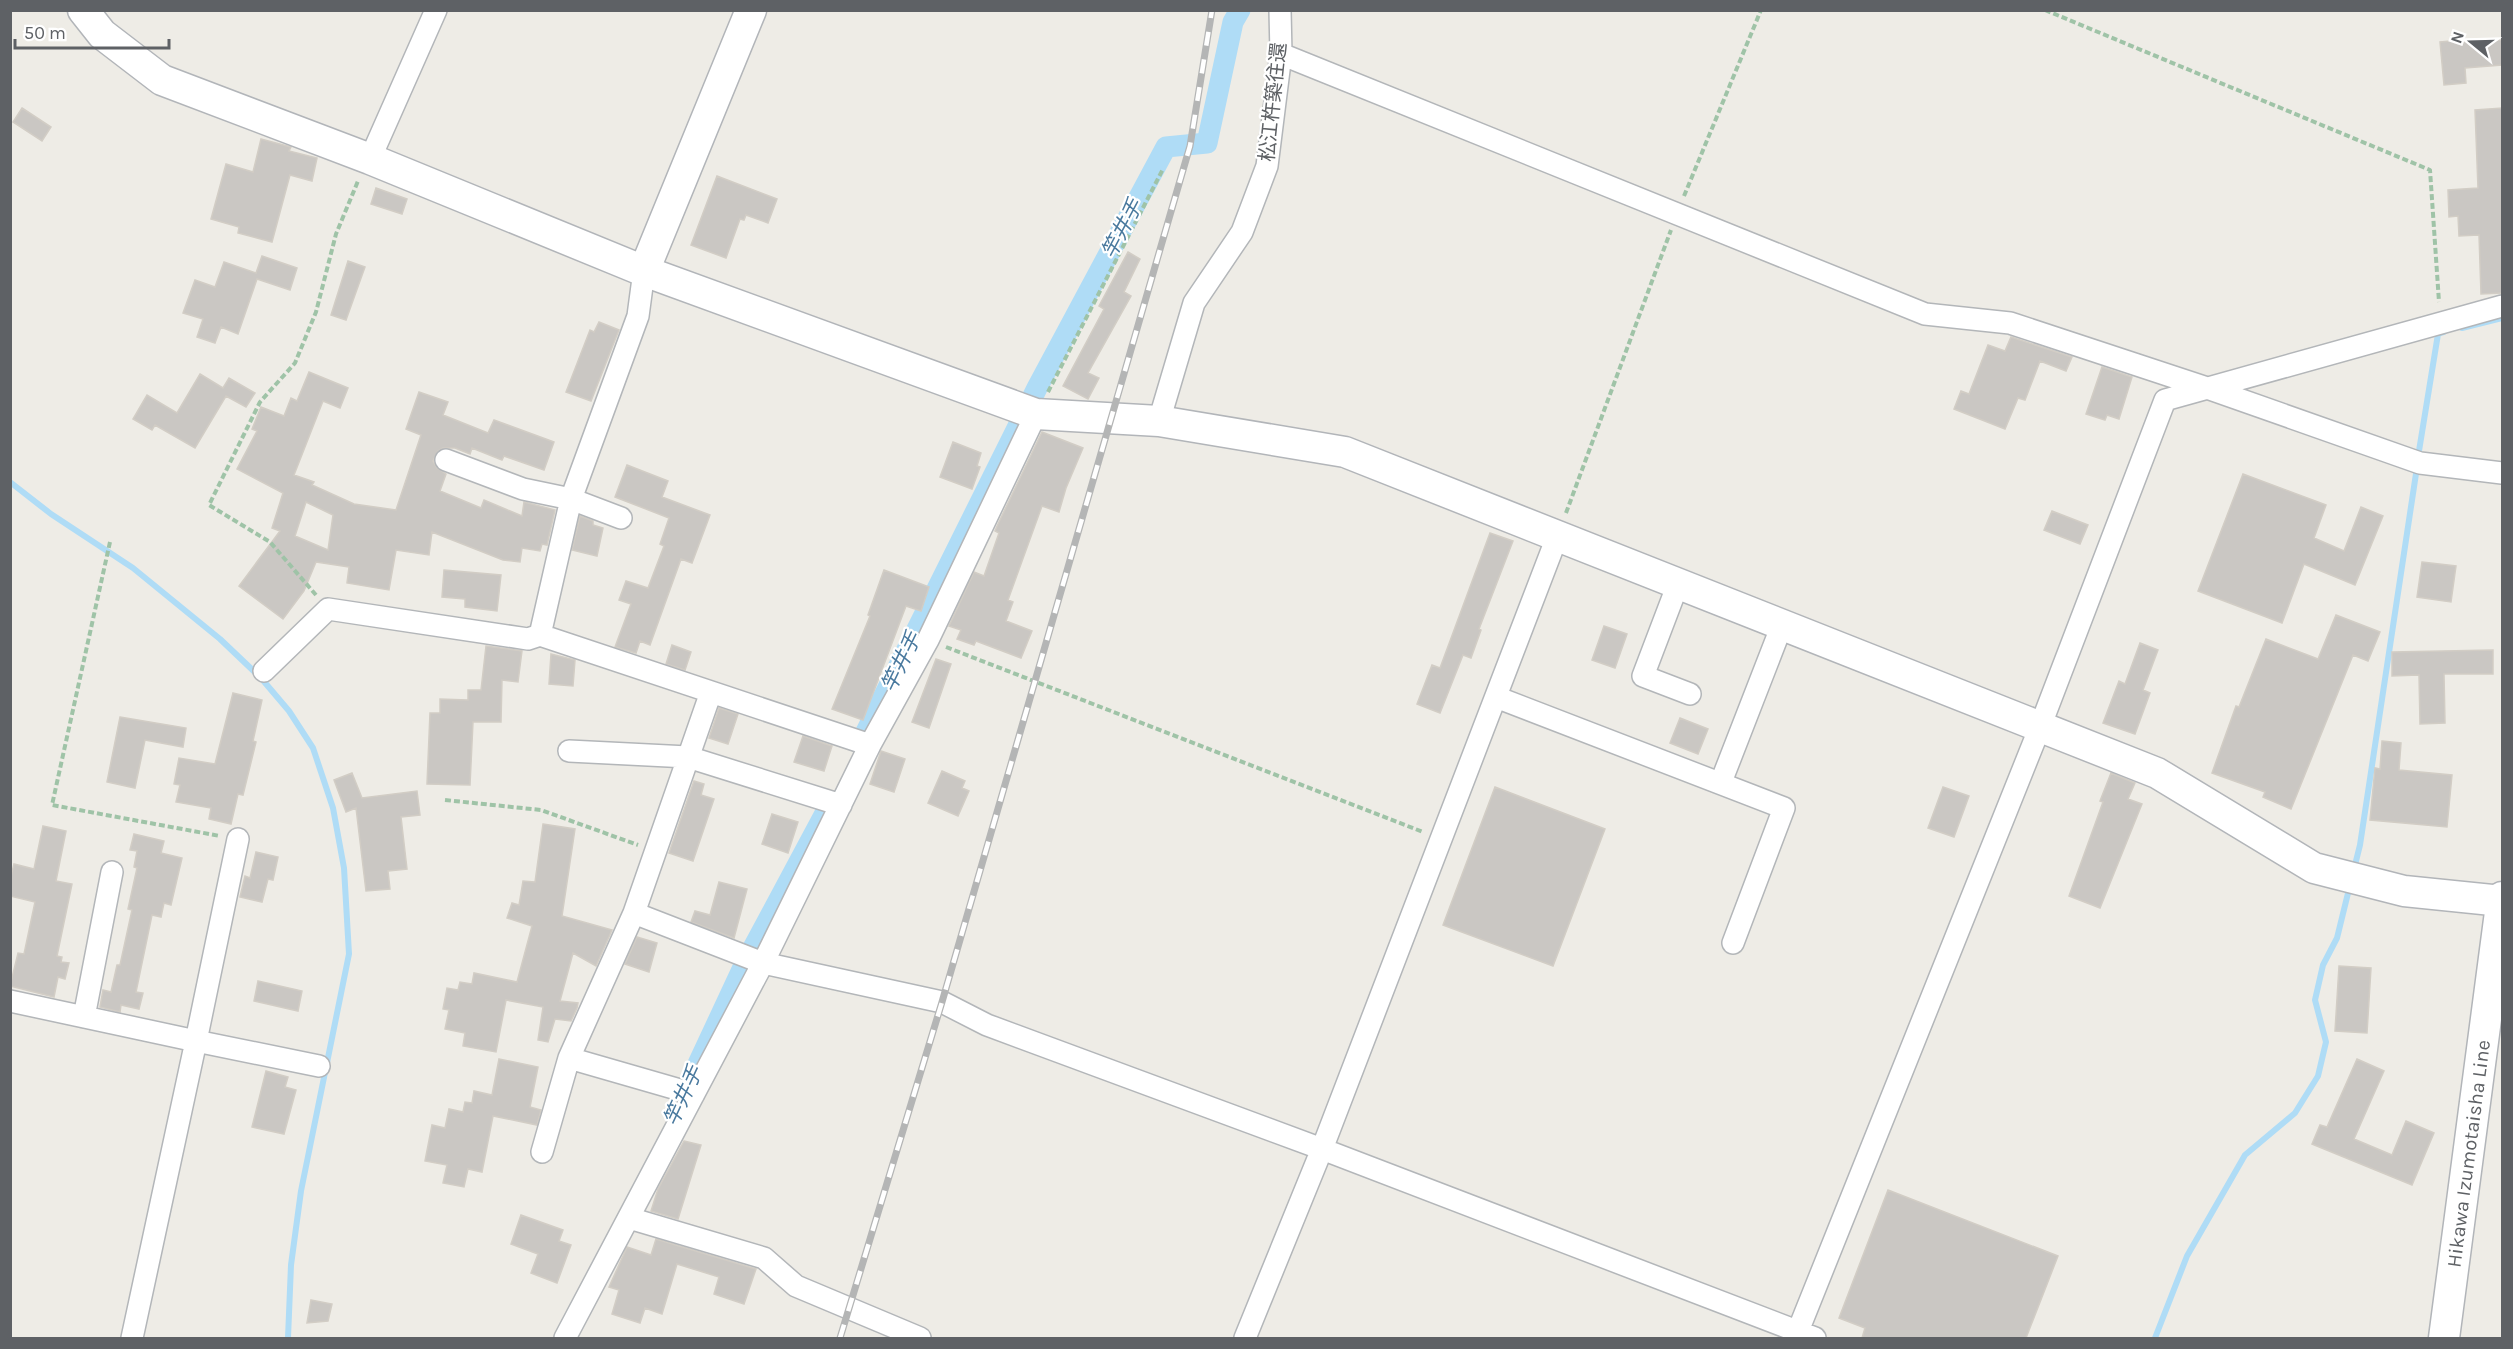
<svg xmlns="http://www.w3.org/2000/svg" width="2513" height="1349" viewBox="0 0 2513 1349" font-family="Karla,'Noto Sans JP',sans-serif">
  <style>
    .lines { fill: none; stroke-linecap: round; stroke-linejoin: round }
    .stream { stroke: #afdcf6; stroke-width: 6 }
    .canal { stroke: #afdcf6; stroke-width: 21 }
    .building { fill: #cac7c3; stroke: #d2cdc5; stroke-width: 1.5; fill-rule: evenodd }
    .street-casing { stroke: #b3b6b9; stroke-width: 24 }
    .secondary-casing { stroke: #b2b5b9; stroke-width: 33 }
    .path { stroke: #9fc3a7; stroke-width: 4; stroke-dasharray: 6 3; stroke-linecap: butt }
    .street { stroke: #fff; stroke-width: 21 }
    .secondary { stroke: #fff; stroke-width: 30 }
    .rail-casing { stroke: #b4b5b5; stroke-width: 7 }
    .rail { stroke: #fff; stroke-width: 4.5; stroke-dasharray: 14; stroke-linecap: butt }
    .labels { text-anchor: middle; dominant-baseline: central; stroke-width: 4.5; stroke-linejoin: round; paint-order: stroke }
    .street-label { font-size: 20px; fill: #5e6165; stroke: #fff }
    .water-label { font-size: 21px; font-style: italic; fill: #49799e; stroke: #fff }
  </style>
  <rect width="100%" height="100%" fill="#eeece6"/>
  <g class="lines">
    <path class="stream" d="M2462 328 2502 318
      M2418 457 2438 334 2444 332
      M10 482 51 514 133 568 220 639 261 678 289 711 313 748 333 808 344 868 349 954 301 1191 291 1265 288 1338
      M2354 869 2360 845 2417 467
      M2155 1338 2187 1256 2245 1155 2295 1113 2318 1076 2326 1042 2315 1000 2323 965 2337 938 2350 885"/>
    <path class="canal" d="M860 744 1037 388 1166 147 1207 143 1233 22 1240 10
      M690 1081 746 961 829 806"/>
  </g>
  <path class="building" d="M2462 40V42L2502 40V65L2465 68 2466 83 2444 85 2440 42Z
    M22 108 51 127 42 141 13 122Z
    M2502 108V293L2481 294 2479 235 2459 236 2458 216 2449 217 2448 190 2478 188 2475 110Z
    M261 139 291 147 289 151 317 158 312 181 290 175 272 242 238 233 239 227 211 219 226 164 253 172Z
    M717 176 777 199 768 223 746 215 744 220 740 219 726 258 691 245Z
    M376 188 407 199 402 214 371 204Z
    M1128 252 1140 259 1124 292 1131 296 1088 373 1099 378 1088 399 1063 386 1104 309 1099 306Z
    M262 256 297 268 290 290 257 279 238 334 221 327 215 343 197 337 203 319 183 313 195 280 215 287 224 262 256 273Z
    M348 261 365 267 346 320 331 315Z
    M599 322 619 330 591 401 566 392 590 330 594 332Z
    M2011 337 2072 357 2066 371 2040 361 2025 400 2018 398 2005 429 1954 409 1961 391 1969 394 1988 345 2005 351Z
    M2102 367 2132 377 2119 419 2107 415 2105 420 2086 414Z
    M309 372 348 388 340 408 323 401 294 475 314 482 312 485 354 504 396 510 421 435 406 429 419 392 448 402 443 415 488 433 494 420 554 442 544 470 504 456 502 460 472 448 470 454 455 448H443L438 451 433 461 437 468 446 474 440 491 481 508 484 500 522 516 524 502 555 510 547 545 542 544 540 551 522 548 520 562 503 560 432 532 429 555 396 550 389 590 347 583 349 567 316 562 304 591 283 619 239 586 280 531 272 528 283 493 237 469 257 431 252 429 261 407 284 416 291 398 297 401ZM306 502 333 515 328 550 295 536Z
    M200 374 223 388 229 378 255 393 246 407 226 396 195 448 155 425 152 430 133 419 147 395 177 413Z
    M1042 432 1083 448 1066 488 1059 512 1042 506 1008 600 1013 602 1006 621 1032 631 1021 658 976 641 974 645 957 639 961 630 949 626 974 572 984 576 999 533 995 531 998 524Z
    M953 442 981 453 977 466 980 467 972 489 940 477Z
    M627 465 668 481 662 497 710 515 692 563 681 559 650 645 640 641 636 653 615 647 631 604 619 600 626 581 648 588 664 546 660 544 669 518 615 497Z
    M2243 474 2326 505 2314 538 2344 551 2361 507 2383 516 2355 585 2304 564 2282 623 2198 591Z
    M2052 511 2088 525 2080 544 2044 530Z
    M580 516 593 521V525L603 528 597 556 572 550Z
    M1490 533 1513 541 1479 629 1481 630 1471 658 1463 655 1440 713 1417 704 1432 665 1440 668Z
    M2422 562 2456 566 2451 602 2417 597Z
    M444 570 501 575 497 611 465 607V599L442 597Z
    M884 570 929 587 921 611 906 606 863 720 832 709 870 616 868 615Z
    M2336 615 2380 632 2368 661 2353 655 2291 809 2263 797 2265 792 2212 773 2236 706 2239 707 2266 639 2318 659Z
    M1604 626 1627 634 1615 668 1592 660Z
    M2140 643 2158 650 2143 690 2150 693 2135 734 2103 723 2119 681 2125 684Z
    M672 645 691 652 685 670 666 664Z
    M486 646 522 651 518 682 502 680 501 722H473L470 785 427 784 430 713H440V699L468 700V690H481Z
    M2493 650V674H2444L2445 723 2420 724 2419 675 2392 676V652Z
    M551 654 575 660 573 686 549 684Z
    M936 659 951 664 929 728 912 722Z
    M233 693 262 700 253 741 256 742 243 795 238 794 231 824 209 819 211 808 176 802 180 785 174 784 179 758 215 764Z
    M719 708 738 714 728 744 709 738Z
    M120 717 186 728 183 747 145 740 135 788 107 782Z
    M1680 718 1708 729 1698 754 1670 743Z
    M803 736 832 746 824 771 794 762Z
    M2382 741 2401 743 2399 770 2452 775 2447 827 2370 820 2375 768 2380 769Z
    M881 751 905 759 894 792 870 784Z
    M942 771 965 781 962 788 969 791 958 816 928 803Z
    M352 773 362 798 417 791 420 815 401 817 407 869 388 871 390 889 366 891 356 808 346 812 334 780Z
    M2111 773 2135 783 2128 799 2142 804 2100 908 2069 896 2103 802 2100 801Z
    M694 781 704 784 701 795 714 799 693 861 669 853Z
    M1495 787 1605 829 1553 966 1443 925Z
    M1943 787 1969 796 1954 837 1928 828Z
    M772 814 798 822 788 853 762 844Z
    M543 824 575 829 562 916 612 930 596 966 573 953 560 1001 578 1003 577 1008 571 1021 555 1019 548 1042 538 1040 543 1007 506 1000 496 1052 463 1046 465 1033 445 1029 449 1010 443 1009 447 988 458 990 460 982 472 984 474 973 517 982 532 926 507 918 512 903 519 905 523 881 535 882Z
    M43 826 66 831 56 881 72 884 57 956 62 957 61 962 69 963 65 979 58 977 54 997 10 986 18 953 24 954 35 902 10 896V880L14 864 34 869Z
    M134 834 164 841 161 853 182 858 171 905 164 903 161 917 152 915 136 992 143 993 139 1009 121 1005 120 1012 100 1007 103 990 111 992 117 965H120L132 910 128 909 137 868 134 867 137 851 130 850Z
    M256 852 278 857 273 880 268 879 262 902 240 897 245 876 250 878Z
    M719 882 747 889 734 938 691 922 695 911 710 915Z
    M637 937 657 943 649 972 625 964Z
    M2339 966 2371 968 2367 1033 2335 1031Z
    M258 981 302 991 298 1011 254 1001Z
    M499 1059 538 1067 530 1107 541 1110 537 1125 493 1116 482 1172 468 1169 464 1187 443 1183 447 1165 425 1161 432 1125 445 1128 449 1109 463 1112 465 1102 472 1103 474 1091 492 1095Z
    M2357 1059 2384 1071 2354 1139 2392 1155 2406 1121 2434 1133 2412 1185 2312 1144 2320 1125 2327 1127Z
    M266 1071 288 1077 285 1087 296 1090 284 1134 252 1127Z
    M684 1141 701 1145 678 1219 651 1211 658 1189Z
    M1888 1190 2058 1256 2026 1338H1862L1865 1328 1839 1318Z
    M521 1215 563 1230 559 1241 571 1245 557 1283 531 1273 538 1254 511 1244Z
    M656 1239 756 1269 744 1304 714 1294 719 1277 677 1264 662 1314 645 1308 640 1323 612 1314 619 1290 609 1287 627 1247 651 1255Z
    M311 1300 332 1304 328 1321 307 1323Z"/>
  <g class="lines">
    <defs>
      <path id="street" d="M1281 54 1925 314 2010 323 2210 389 2420 463 2502 473
        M370 159 436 10
        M644 271 638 316 571 499 540 635 870 745
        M1159 421 1194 303 1242 232 1267 166 1281 54 1280 10
        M446 460 523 489 571 499 621 518
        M1678 584 1643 676 1690 694
        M264 671 328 609 528 639 540 635
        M1496 697 1784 808 1733 943
        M569 751 688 757 841 805
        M1721 782 1782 625
        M238 839 196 1041 319 1066
        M634 913 763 963 942 1002 987 1025 1322 1149 1815 1338
        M10 1001 196 1041 132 1338
        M84 1017 112 872
        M569 1058 694 1094
        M542 1152 569 1058 634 913 711 692
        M629 1218 764 1258 796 1286 920 1338
        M1798 1331 2040 727 2165 400 2502 306
        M565 1338 763 963 870 745 928 640 1036 414
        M1245 1338 1322 1149 1557 537"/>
      <g id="secondary">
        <path d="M83 10 102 34 162 80 370 159 644 271 1036 414 1159 421 1345 452 2157 773 2314 868 2404 891 2502 901"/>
        <path d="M644 271 751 10"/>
        <path id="s1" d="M2444 1338 2502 897"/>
      </g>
    </defs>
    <use href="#street" class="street-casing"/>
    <use href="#secondary" class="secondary-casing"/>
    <path class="path" d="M2045 10 2430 170 2439 302
      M1684 196 1761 10
      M1048 392 1163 169
      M1566 513 1671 230
      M110 542 52 805 220 836
      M316 595 270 542 209 505 260 402 295 363 316 312 336 234 358 181
      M946 647 1423 832
      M445 800 541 810 638 845"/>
    <use href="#street" class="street"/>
    <use href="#secondary" class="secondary"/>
    <defs>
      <path id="rail" d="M840 1338 942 1002 1190 146 1212 10"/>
    </defs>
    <use href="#rail" class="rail-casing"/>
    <use href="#rail" class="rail"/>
  </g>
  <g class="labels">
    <g class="street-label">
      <text transform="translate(1273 102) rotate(-84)">松江杵築往還</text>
      <text stroke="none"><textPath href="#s1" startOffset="186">Hikawa Izumotaisha Line</textPath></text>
    </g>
    <g class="water-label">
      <text transform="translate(1122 229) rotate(-62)">竿井手</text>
      <text transform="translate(901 662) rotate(-64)">竿井手</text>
      <text transform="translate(683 1096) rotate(-65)">竿井手</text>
    </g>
  </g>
  <rect width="2513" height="1349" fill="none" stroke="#5e6165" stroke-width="24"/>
  <g transform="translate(2471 42) rotate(289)" stroke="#ffffff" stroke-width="4.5" paint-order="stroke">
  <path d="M0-4.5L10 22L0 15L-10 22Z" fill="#5e6165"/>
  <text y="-9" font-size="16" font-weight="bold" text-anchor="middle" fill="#5e6165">N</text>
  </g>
  <path d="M15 39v9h154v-9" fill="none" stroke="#5e6165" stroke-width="3"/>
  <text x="24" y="39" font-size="18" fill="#5e6165" stroke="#ffffff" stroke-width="4.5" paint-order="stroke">50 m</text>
</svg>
